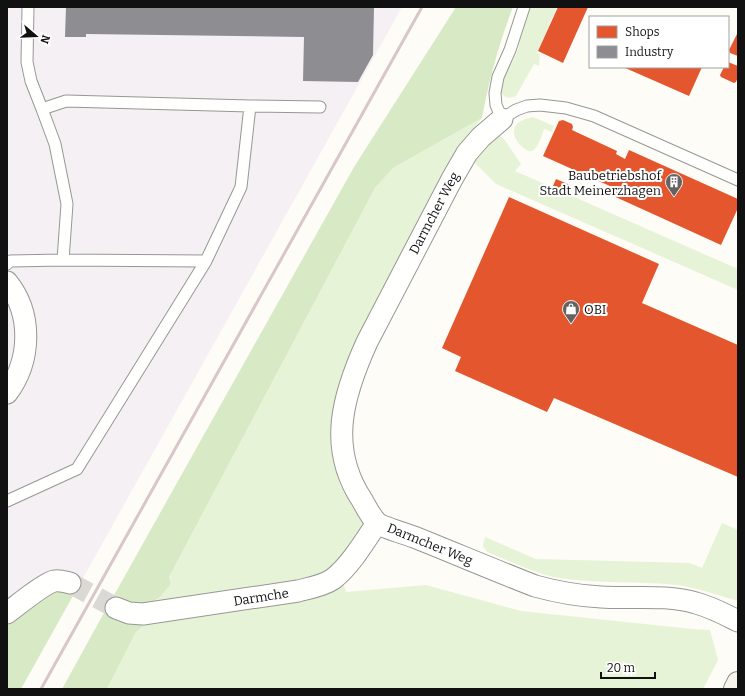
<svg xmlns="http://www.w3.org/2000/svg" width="745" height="696" viewBox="0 0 745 696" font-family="Bitter,serif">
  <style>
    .industrial { fill: #f5f0f3 }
    .green { fill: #e7f3d7 }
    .forest { fill: #d8eac5 }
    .shops { fill: #e4572e }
    .industry { fill: #8d8d92 }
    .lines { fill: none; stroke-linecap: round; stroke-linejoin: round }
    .street-tunnel { stroke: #dad9d4; stroke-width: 21; stroke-dasharray: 21 10; stroke-linecap: butt }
    .lane-casing { stroke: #979795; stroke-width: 13 }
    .street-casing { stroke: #979795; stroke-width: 23 }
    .secondary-casing { stroke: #8e8d8b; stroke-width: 24 }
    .lane { stroke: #fffffe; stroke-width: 11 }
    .street { stroke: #fffffe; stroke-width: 21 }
    .secondary { stroke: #f6f4eb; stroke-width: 22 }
    .rail { stroke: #d9c6c7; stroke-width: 3 }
    .labels { text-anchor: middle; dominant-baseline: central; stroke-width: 4; stroke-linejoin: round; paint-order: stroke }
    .poi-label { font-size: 13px; fill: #111; stroke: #fff; text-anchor: end }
    .street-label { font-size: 13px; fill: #111; stroke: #fff }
  </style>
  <rect width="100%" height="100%" fill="#fdfcf7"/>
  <path class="industrial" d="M7 7H402L82 580 57 570 7 605Z"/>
  <path class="green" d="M529 7H557L537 53 540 54 539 66 534 64 516 96C509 99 504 98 500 91L504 75 513 61 518 49 525 19Z
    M533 117 554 126 552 132 544 129C542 135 538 148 532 151 524 154 495 124 533 117Z
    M482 118 451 159 355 346 332 418 331 450 340 485 352 506 361 517 363 524 360 533 343 560 312 581 144 608 160 597 171 584 169 577 375 188 393 168Z
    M499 135 504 139 521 164 515 171 738 269V290L496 184 475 163 478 152Z
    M722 523 738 530V600H734C715 594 697 588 677 585 638 581 598 584 559 578 534 573 510 561 487 552L483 546 485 537 536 559 690 563 702 568Z
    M342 580 346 592 426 585 521 611 692 629 710 630 718 660 703 689H107L136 632 149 621Z"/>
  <path class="forest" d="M456 7H513C499 43 489 80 482 118L393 168 375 188 169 577 171 584 160 597 144 608 113 597 354 167Z
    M62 589 74 594 21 689H7V621L42 594Z
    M105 611 130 621H149L136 632 107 689H62Z"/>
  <path class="shops" d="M558 7H588L563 63 538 51Z
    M737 34H738V56L730 53 729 50Z
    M728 62 738 66V77L736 82 734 83 721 77 720 75 724 67H728Z
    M623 67H702L689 96Z
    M563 120 572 124 573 127 572 130 617 151 616 154 625 159 629 150 738 199V208L721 245 609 194 612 187 543 156 559 121Z
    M556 179 570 185 567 193 553 186Z
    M509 197 659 264 642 303 738 345V477L554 398 547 412 455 371 461 357 442 348Z"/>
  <path class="industry" d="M66 7H374L373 55 358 82 303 81 304 37 86 34V37H65Z"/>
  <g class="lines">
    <path class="street-tunnel" d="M70 583 116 608"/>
    <defs>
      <path id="lane" d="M28 7 27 62 31 81 42 109 66 101 250 106 320 107
        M524 7 510 50 498 77 495 93 496 105 502 119 516 110 527 106 540 105 566 108 594 116 738 180
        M42 109 55 144 67 204 63 260 206 261 241 187 250 106
        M7 264 10 261 63 260
        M7 501 77 469 206 261"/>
      <path id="street" d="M502 119 481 137 467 153 452 179 367 342C343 395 327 447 362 500 366 507 371 517 377 523 382 527 406 534 414 537 454 553 494 570 535 586 557 592 578 596 601 597 632 599 666 594 696 603 711 607 724 614 738 621
        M7 282C33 314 31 361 7 393
        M116 608 129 613 143 614 298 591C309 588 323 586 333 579 350 566 365 541 377 523
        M7 613C18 605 43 584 54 581 60 580 65 582 70 583"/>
      <path id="secondary" d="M735 689 738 683"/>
    </defs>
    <use href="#lane" class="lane-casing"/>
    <use href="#street" class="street-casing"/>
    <use href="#secondary" class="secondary-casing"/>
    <use href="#lane" class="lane"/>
    <use href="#street" class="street"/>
    <use href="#secondary" class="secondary"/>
    <path class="rail" d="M41 689 422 7"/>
  </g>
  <defs>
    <symbol id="building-pin" viewBox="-11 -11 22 30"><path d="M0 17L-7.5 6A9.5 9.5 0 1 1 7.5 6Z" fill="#646362" stroke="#fff"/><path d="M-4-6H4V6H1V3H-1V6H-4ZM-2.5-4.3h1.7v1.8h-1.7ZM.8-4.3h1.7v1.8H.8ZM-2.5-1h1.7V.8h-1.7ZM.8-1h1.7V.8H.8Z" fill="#fff"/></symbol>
    <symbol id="shop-pin" viewBox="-11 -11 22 30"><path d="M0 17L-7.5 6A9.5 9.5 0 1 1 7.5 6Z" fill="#646362" stroke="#fff"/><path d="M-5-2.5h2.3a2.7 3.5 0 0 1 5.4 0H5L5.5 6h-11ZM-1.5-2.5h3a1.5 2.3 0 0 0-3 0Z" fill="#fff"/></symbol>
  </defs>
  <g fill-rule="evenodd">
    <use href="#building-pin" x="664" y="172" width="20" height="27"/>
    <use href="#shop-pin" x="561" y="299" width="20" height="27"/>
  </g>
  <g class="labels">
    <g class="poi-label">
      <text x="661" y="175">Baubetriebshof<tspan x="661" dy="15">Stadt Meinerzhagen</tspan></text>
      <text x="584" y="309" text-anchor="start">OBI</text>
    </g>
    <g class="street-label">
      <text transform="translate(434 213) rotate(-62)">Darmcher Weg</text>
      <text transform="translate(430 544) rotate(22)">Darmcher Weg</text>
      <text transform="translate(261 597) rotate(-9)">Darmche</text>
    </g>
  </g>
  <rect width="745" height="696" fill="none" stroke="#111111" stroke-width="16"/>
  <rect x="589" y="16" width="140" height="52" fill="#ffffff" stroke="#a0a0a0"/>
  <rect x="597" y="26" width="20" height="12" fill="#e4572e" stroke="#a0a0a0"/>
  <text x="625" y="36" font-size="12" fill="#111111">Shops</text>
  <rect x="597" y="46" width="20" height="12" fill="#8d8d92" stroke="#a0a0a0"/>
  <text x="625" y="56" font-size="12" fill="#111111">Industry</text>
  <g transform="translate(36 36) rotate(109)" stroke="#ffffff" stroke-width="3" paint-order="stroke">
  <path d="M0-3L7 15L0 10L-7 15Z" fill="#111111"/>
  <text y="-6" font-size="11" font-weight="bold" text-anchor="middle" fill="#111111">N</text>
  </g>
  <path d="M601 672v6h54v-6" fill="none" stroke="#111111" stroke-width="2"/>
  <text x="607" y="672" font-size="12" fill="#111111" stroke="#ffffff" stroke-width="3" paint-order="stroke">20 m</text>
</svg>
